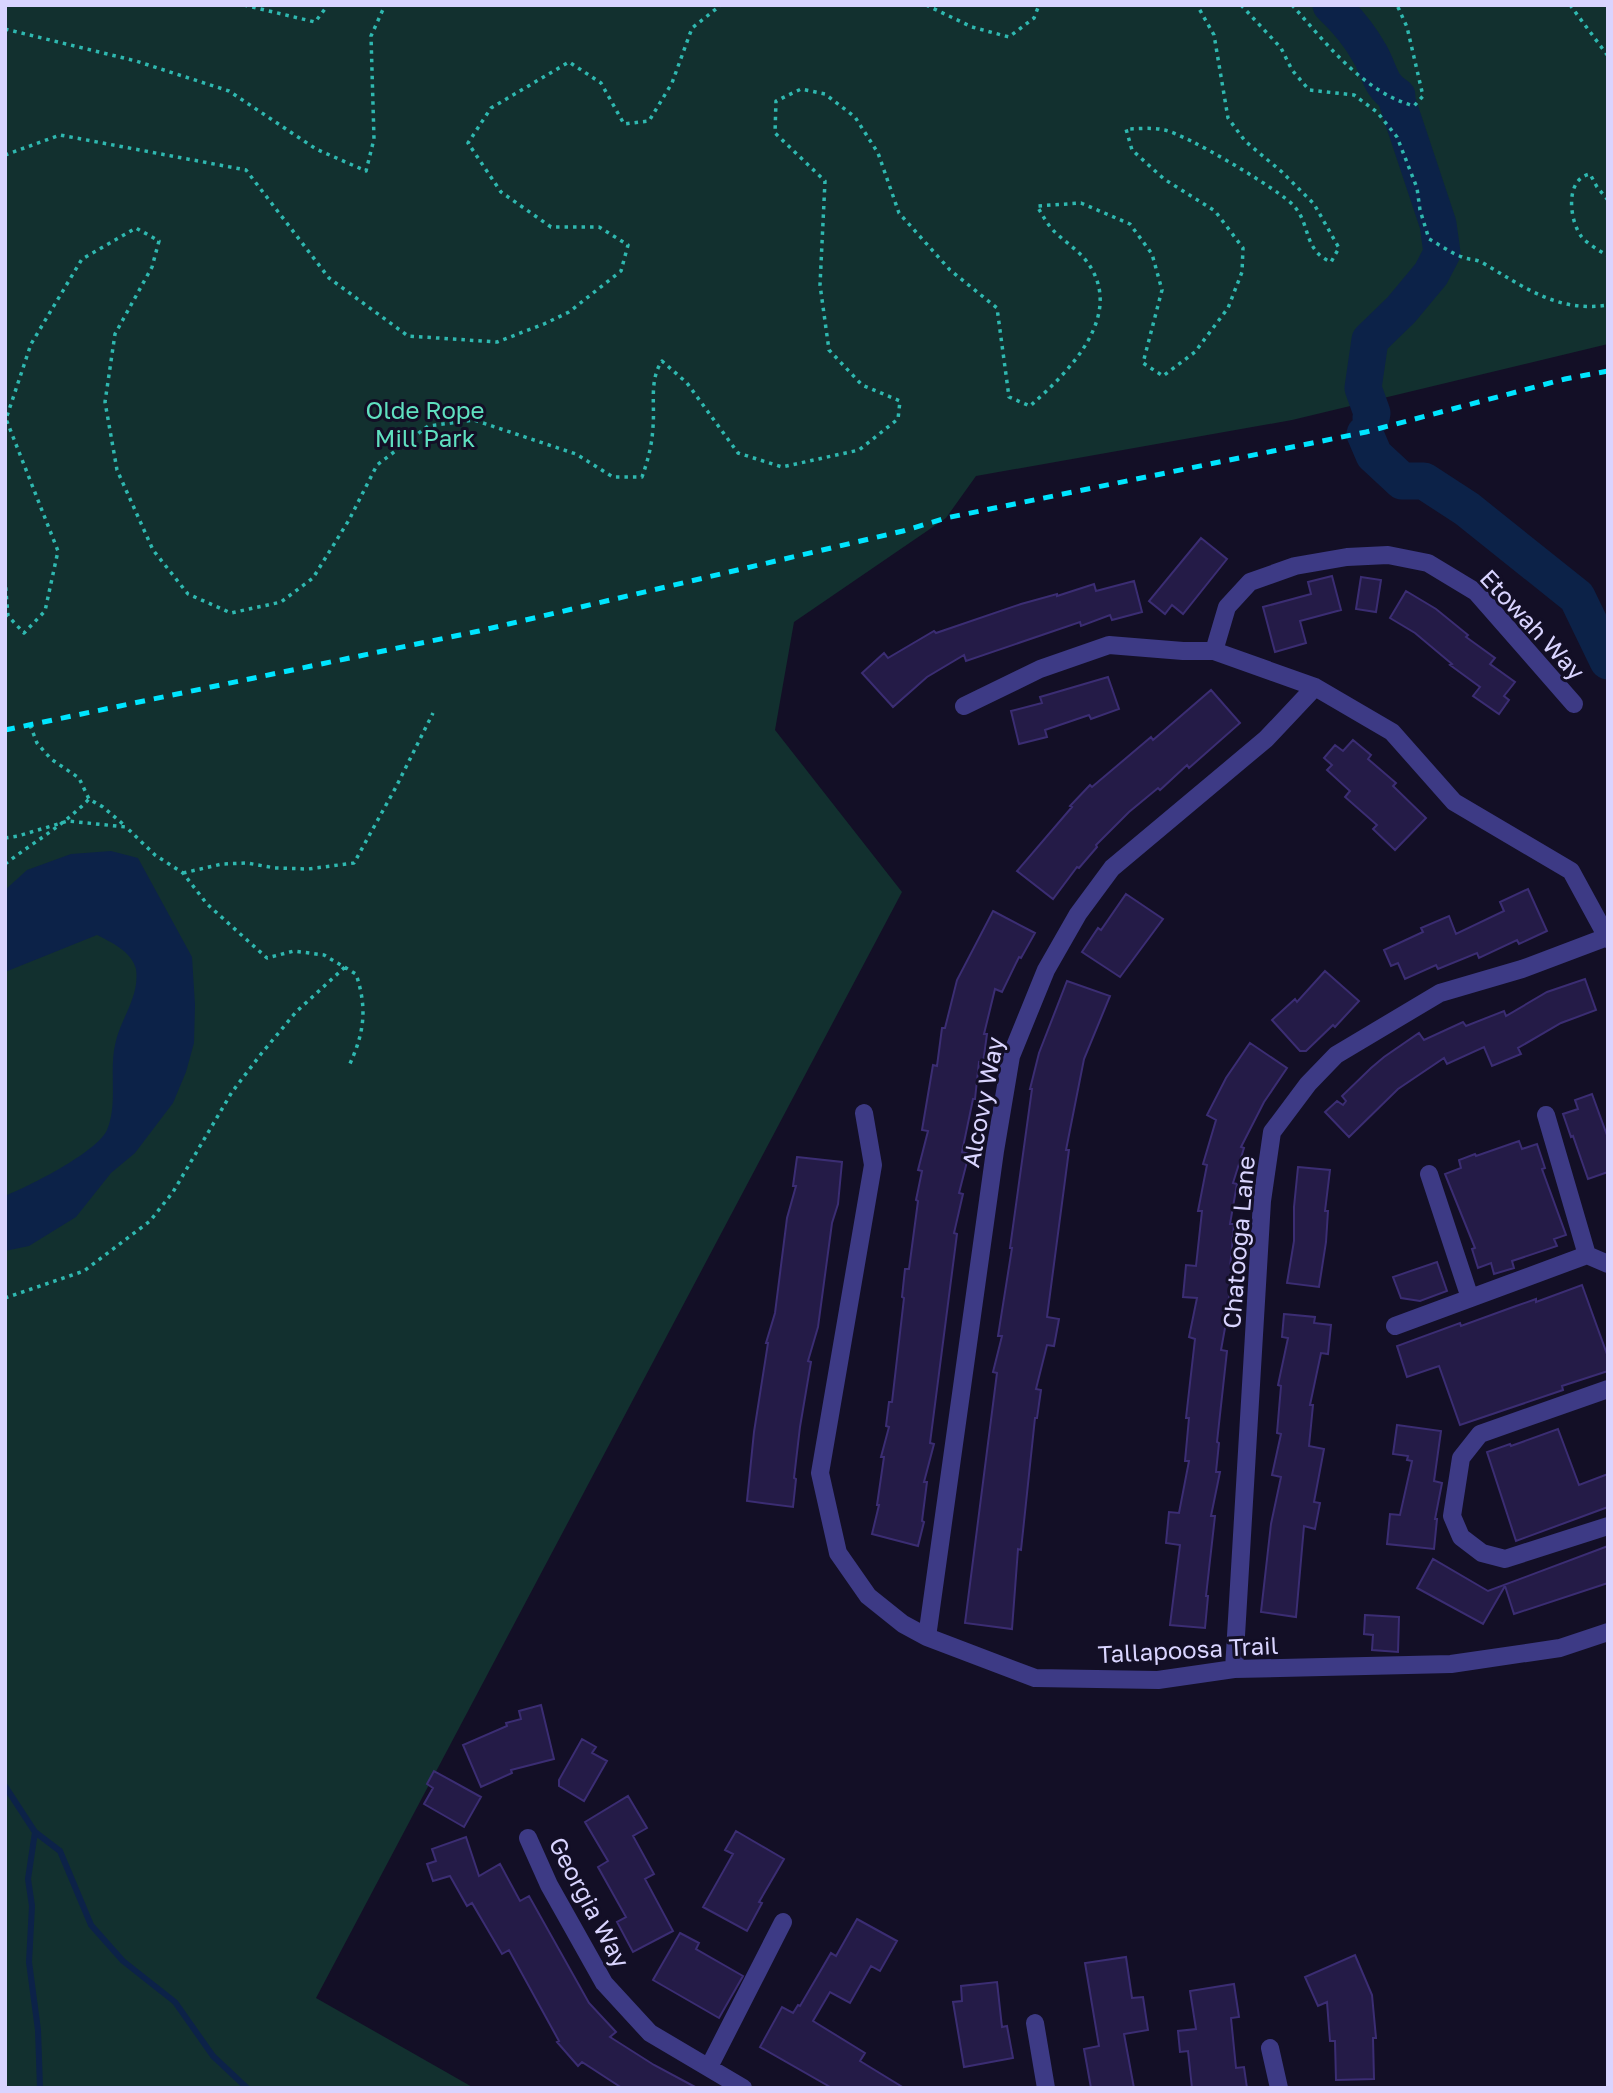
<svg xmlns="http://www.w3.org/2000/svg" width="1613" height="2093" viewBox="0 0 1613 2093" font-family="'Golos Text',sans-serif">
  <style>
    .green { fill: #12302f }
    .water { fill: #0c2248 }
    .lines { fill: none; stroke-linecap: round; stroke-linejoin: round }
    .stream { stroke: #0c2248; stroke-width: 6 }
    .river { stroke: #0c2248; stroke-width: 37 }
    .building { fill: #241b47; stroke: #3b2d73; stroke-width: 2 }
    .path { stroke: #2fb8b0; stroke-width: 3.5; stroke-dasharray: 3.5 5; stroke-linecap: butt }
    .minor { stroke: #3d3a85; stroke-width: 18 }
    .rail { stroke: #00e5ff; stroke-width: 5; stroke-dasharray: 10 9; stroke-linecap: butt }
    .labels { text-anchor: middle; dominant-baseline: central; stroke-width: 6; stroke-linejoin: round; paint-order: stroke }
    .park-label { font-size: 24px; fill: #5fe0c0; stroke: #130f26 }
    .street-label { font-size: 24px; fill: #d9d4ff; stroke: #130f26 }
  </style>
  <rect width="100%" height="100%" fill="#130f26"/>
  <path class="green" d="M5 5H1608V344L1292 420 976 476 946 518 794 622 775 730 902 892 316 1998 474 2088H5Z"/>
  <path class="water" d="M111 851 138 858 192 957 195 1005 194 1043 186 1072 173 1103 135 1153 111 1173 76 1217 29 1246 5 1251V1196C29 1186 96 1153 107 1130 118 1104 109 1072 115 1045 120 1019 140 997 136 969 132 952 111 942 97 935L5 972V890L27 870 71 854Z"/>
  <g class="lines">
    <path class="stream" d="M5 1786 35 1832 60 1851 91 1925 123 1961 175 2002 213 2056 247 2088
      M35 1832 28 1879 32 1906 29 1962 38 2030 40 2088"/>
    <path class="river" d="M1331 5C1346 19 1360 36 1370 54 1380 71 1379 85 1397 96V101L1438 224 1442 253 1431 274 1401 310 1370 340 1363 388 1372 413 1371 418
      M1365 434 1374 455 1402 481H1424L1467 509 1577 597 1608 661"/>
  </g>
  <path class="building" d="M1201 538 1227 559 1183 614 1172 605 1165 614 1149 601Z
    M1332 576 1341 610 1300 621 1306 643 1275 652 1263 607 1311 594 1308 582Z
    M1361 577 1381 580 1376 612 1356 609Z
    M1134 581 1142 612 1112 620 1110 615 1081 626 1080 622 966 661 964 655 927 677 893 707 862 673 884 653 888 658 934 631 936 633 1021 604 1057 594V596L1094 584 1096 591Z
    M1406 591 1436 609 1468 635 1466 637 1495 658 1490 664 1515 682 1504 696 1509 700 1499 714 1473 696 1480 687 1450 665 1452 664 1415 633 1390 618Z
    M1108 677 1119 709 1091 719 1089 715 1045 730 1047 737 1019 744 1011 711 1042 703 1040 697Z
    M1211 690 1240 723 1189 768 1187 765 1160 790 1158 788 1129 812 1096 845 1097 847 1079 868 1077 867 1053 899 1017 871 1072 807 1070 806 1090 785 1092 787 1151 737 1153 740Z
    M1353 740 1371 755 1368 759 1396 783 1393 786 1426 818 1395 850 1373 829 1377 825 1345 797 1350 791 1327 770 1332 765 1324 758 1335 745 1343 751Z
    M1528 889 1547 931 1519 944 1517 940 1479 958 1477 953 1438 969 1436 965 1405 979 1398 963 1391 966 1384 950 1423 932 1421 928 1449 916 1456 934 1504 911 1500 902Z
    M1126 894 1163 919 1120 977 1082 952 1098 928 1101 930Z
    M993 911 1035 933 1021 958 1019 957 1002 992 995 989 984 1034H987L983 1063 979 1062 975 1099H973L962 1152 969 1154 959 1193 963 1194 954 1233 957 1234 930 1443 934 1444 924 1482H927L922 1521 924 1522 918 1546 872 1534 879 1505H877L884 1457H881L889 1427 886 1426 889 1402H892L904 1298 902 1297 905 1269H909L918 1201 916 1200 922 1171 918 1170 928 1131 922 1130 933 1065 937 1066 942 1028H945L957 980Z
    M1325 971 1359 1001 1335 1027 1333 1025 1306 1051H1300L1272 1020 1295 999 1297 1002Z
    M1585 979 1596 1010 1561 1023 1518 1048 1521 1054 1492 1066 1484 1047 1447 1064 1444 1058 1398 1089 1349 1137 1325 1112 1337 1101 1343 1105 1346 1101 1342 1096 1371 1068 1384 1057 1419 1033 1424 1040 1463 1022 1466 1026 1504 1011 1506 1016 1547 992Z
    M1067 981 1110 996 1084 1059 1066 1150H1069L1047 1317 1059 1319 1054 1346 1047 1345 1036 1389 1041 1390 1037 1418H1035L1021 1550 1018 1549 1012 1629 965 1623 997 1373 993 1372 1002 1336H998L1012 1248H1010L1032 1089H1030L1039 1053Z
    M1250 1043 1287 1068 1264 1102 1241 1147 1244 1148 1233 1183 1237 1184 1230 1224H1234L1230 1269H1232L1227 1317 1221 1350 1227 1351 1217 1442 1219 1443 1216 1472H1220L1211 1516H1215L1206 1596H1208L1205 1628 1170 1625 1180 1545 1166 1543 1169 1512 1179 1513 1189 1461H1185L1189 1418H1186L1195 1339 1189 1337 1197 1298 1183 1297 1186 1265 1196 1266 1202 1211H1198L1207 1165 1203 1164 1216 1120 1207 1115 1226 1078Z
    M1592 1094 1608 1138V1172L1588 1179 1573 1136 1571 1137 1563 1114 1578 1109 1575 1100Z
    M1519 1141 1522 1149 1537 1144 1545 1168 1542 1169 1566 1235 1554 1239 1557 1246 1512 1261 1514 1268 1494 1274 1491 1263 1478 1268 1472 1249 1475 1248 1445 1174 1461 1168 1459 1160 1475 1154 1476 1156Z
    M797 1157 842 1162 838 1204 832 1223 818 1327 808 1361 811 1362 800 1427 794 1478 796 1479 793 1507 747 1501 754 1432 768 1343H766L775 1313 787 1218 796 1186H793Z
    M1298 1167 1330 1170 1325 1211H1328L1326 1242 1319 1287 1287 1283 1294 1241V1207Z
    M1437 1262 1447 1291 1420 1301 1401 1298 1393 1277Z
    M1582 1285 1608 1357V1371L1562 1386 1563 1390 1460 1425 1439 1366 1407 1377 1397 1346 1460 1323 1461 1326 1516 1306 1536 1299V1302Z
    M1284 1314 1315 1317 1314 1323 1331 1325 1328 1354 1321 1353 1310 1405H1313L1309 1446 1324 1449 1314 1502 1320 1503 1315 1529 1304 1526 1296 1617 1261 1612 1271 1524 1281 1477 1272 1475 1281 1434 1277 1433 1281 1386 1278 1385 1288 1338 1282 1337Z
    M1397 1425 1441 1431 1434 1481 1442 1483 1435 1519H1437L1434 1549 1387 1544 1390 1514 1400 1515 1412 1461 1407 1460 1408 1456 1393 1454Z
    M1558 1429 1579 1485 1608 1474V1507L1516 1541 1487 1452 1510 1444 1511 1446Z
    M1608 1546V1583L1514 1614 1505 1586 1483 1624 1417 1588 1433 1559 1488 1591Z
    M1365 1615 1399 1617 1398 1652 1372 1650 1373 1635 1364 1634Z
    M541 1705 554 1759 511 1770 512 1773 481 1787 463 1745 507 1726 506 1723 521 1719 519 1711Z
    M582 1739 596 1747 592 1753 607 1761 584 1801 559 1786V1780Z
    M434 1771 481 1797 464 1827 424 1804 433 1788 427 1784Z
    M628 1796 647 1828 633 1836 654 1874 645 1879 673 1931 633 1952 617 1922 626 1917 598 1867 608 1861 585 1822Z
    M736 1831 784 1859 759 1902 762 1903 747 1931 703 1907 733 1854 725 1850Z
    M466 1837 479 1876 500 1864 520 1901 529 1896 589 2003 616 2032 610 2037 654 2065 697 2088H622L582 2062 578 2066 557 2042 559 2041 509 1950 502 1954 472 1903 467 1906 450 1876 433 1881 427 1864 436 1861 432 1849Z
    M857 1919 897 1941 880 1971 871 1966 850 2003 830 1992 813 2021 865 2053 860 2061 904 2088H832L760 2047 782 2007 793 2013 798 2005 800 2006 831 1953 836 1956Z
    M680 1933 699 1943 696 1949 743 1976 719 2018 653 1980Z
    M1355 1955 1372 1995 1376 2038H1373L1374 2079 1336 2080 1335 2041H1330L1327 2002 1318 2006 1305 1977Z
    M1126 1957 1132 1998 1143 1997 1148 2030 1124 2034 1134 2088H1091L1084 2049 1099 2046 1085 1963Z
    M997 1982 1002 2027 1007 2026 1013 2058 964 2067 953 2002 962 2001 961 1986Z
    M1234 1984 1239 2017 1231 2018 1236 2068 1244 2067 1247 2088H1192L1188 2051 1180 2052 1178 2031 1196 2029 1190 1991Z"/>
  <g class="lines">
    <path class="path" d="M244 5 315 22 328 5
      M926 5 972 27 1009 37 1034 18 1039 5
      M1241 5 1281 48 1292 70 1309 90 1354 95 1377 112 1397 137 1417 188 1420 210 1429 239C1440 245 1451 253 1462 257 1469 260 1477 259 1483 263 1524 287 1558 313 1608 305
      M1292 5C1326 43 1363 92 1414 106L1423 96 1407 27 1397 5
      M1570 5 1608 56
      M5 29 136 61 229 91 316 149 366 171 374 139 371 36 385 5
      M5 155 60 135 246 170 329 278 408 336 497 342 544 324 569 312 621 271 628 245 599 227H551L501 192 468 143 491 108 569 62 601 83 624 124 649 121 672 83 692 28 721 5
      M1608 200 1597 187 1590 174C1565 179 1569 219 1581 236 1586 243 1600 251 1608 256
      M5 579 8 616 24 633 45 611 58 551 6 419 31 344 82 259 136 228 159 241 152 267 115 334 105 402 117 470 153 550 188 594 231 613 281 602 313 578 349 520 377 465 428 426 474 420 576 454 613 477H642C648 460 652 445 653 427 655 404 649 380 662 361L687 383 738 453 782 467 859 450 898 419 900 401 862 385 829 350 820 285 825 181 775 133 776 101 801 89 825 94 855 117 878 153 899 213 950 270 997 308 1009 397 1030 406C1070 371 1129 312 1084 258 1074 247 1061 239 1052 229 1046 222 1042 214 1037 206L1081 203 1130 224 1152 254 1162 290 1143 363 1163 376 1195 352 1228 308 1242 272 1243 248 1215 211 1164 179 1132 150 1126 129C1138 129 1152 127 1164 130 1184 133 1280 190 1294 206 1311 225 1303 250 1331 262L1339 248 1314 204 1282 172 1245 141 1228 118 1214 35 1197 5
      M30 725 37 743 51 759 79 778 89 799 103 807 124 825
      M5 838 18 836 68 821 126 827 155 855 183 873 207 904 267 958 294 951 324 955 356 974C368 1010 364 1034 348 1068
      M5 864C34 842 64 825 89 799
      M183 873 222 864 247 863 275 868 308 869 354 863 396 787 433 713
      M5 1298 84 1271 150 1221 173 1192 232 1092 261 1054 296 1012 345 967"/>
    <path class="minor" d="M1214 651 1227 607 1250 582 1295 566 1347 557 1388 555 1428 563 1476 592 1574 704
      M964 706 1040 669 1109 645 1183 651H1214L1315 687 1392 732 1454 802 1571 871 1608 939
      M864 1113 873 1165 820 1473 838 1553 868 1596 903 1624 927 1637 1035 1678 1158 1680 1234 1669 1451 1664 1560 1648 1608 1632
      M1546 1115 1587 1255
      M1429 1174 1470 1298
      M1395 1326 1587 1255 1608 1264
      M1608 1389 1480 1434 1461 1458 1452 1516 1461 1537 1482 1553 1505 1559 1608 1526
      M927 1637 995 1151 1011 1056 1046 970 1078 914 1112 868 1266 739 1315 687
      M1234 1669 1262 1201 1272 1132 1308 1084 1336 1055 1440 993 1522 969 1607 937
      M528 1838 549 1885 604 1983 650 2033 743 2088
      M1035 2023 1046 2088
      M1270 2048 1279 2088
      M709 2067 783 1922"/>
    <path class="rail" d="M5 730 479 631 903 531 946 518 1366 432 1565 379 1608 371"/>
  </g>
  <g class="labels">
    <g class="park-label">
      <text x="425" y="409">Olde Rope<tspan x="425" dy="28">Mill Park</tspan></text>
    </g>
    <g class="street-label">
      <text transform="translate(1533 624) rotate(47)">Etowah Way</text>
      <text transform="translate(982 1102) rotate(-79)">Alcovy Way</text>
      <text transform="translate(1238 1242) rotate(-85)">Chatooga Lane</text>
      <text transform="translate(1188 1649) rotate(-3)">Tallapoosa Trail</text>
      <text transform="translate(590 1902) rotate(62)">Georgia Way</text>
    </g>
  </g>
  <rect width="1613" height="2093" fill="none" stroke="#d9d4ff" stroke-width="14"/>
</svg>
